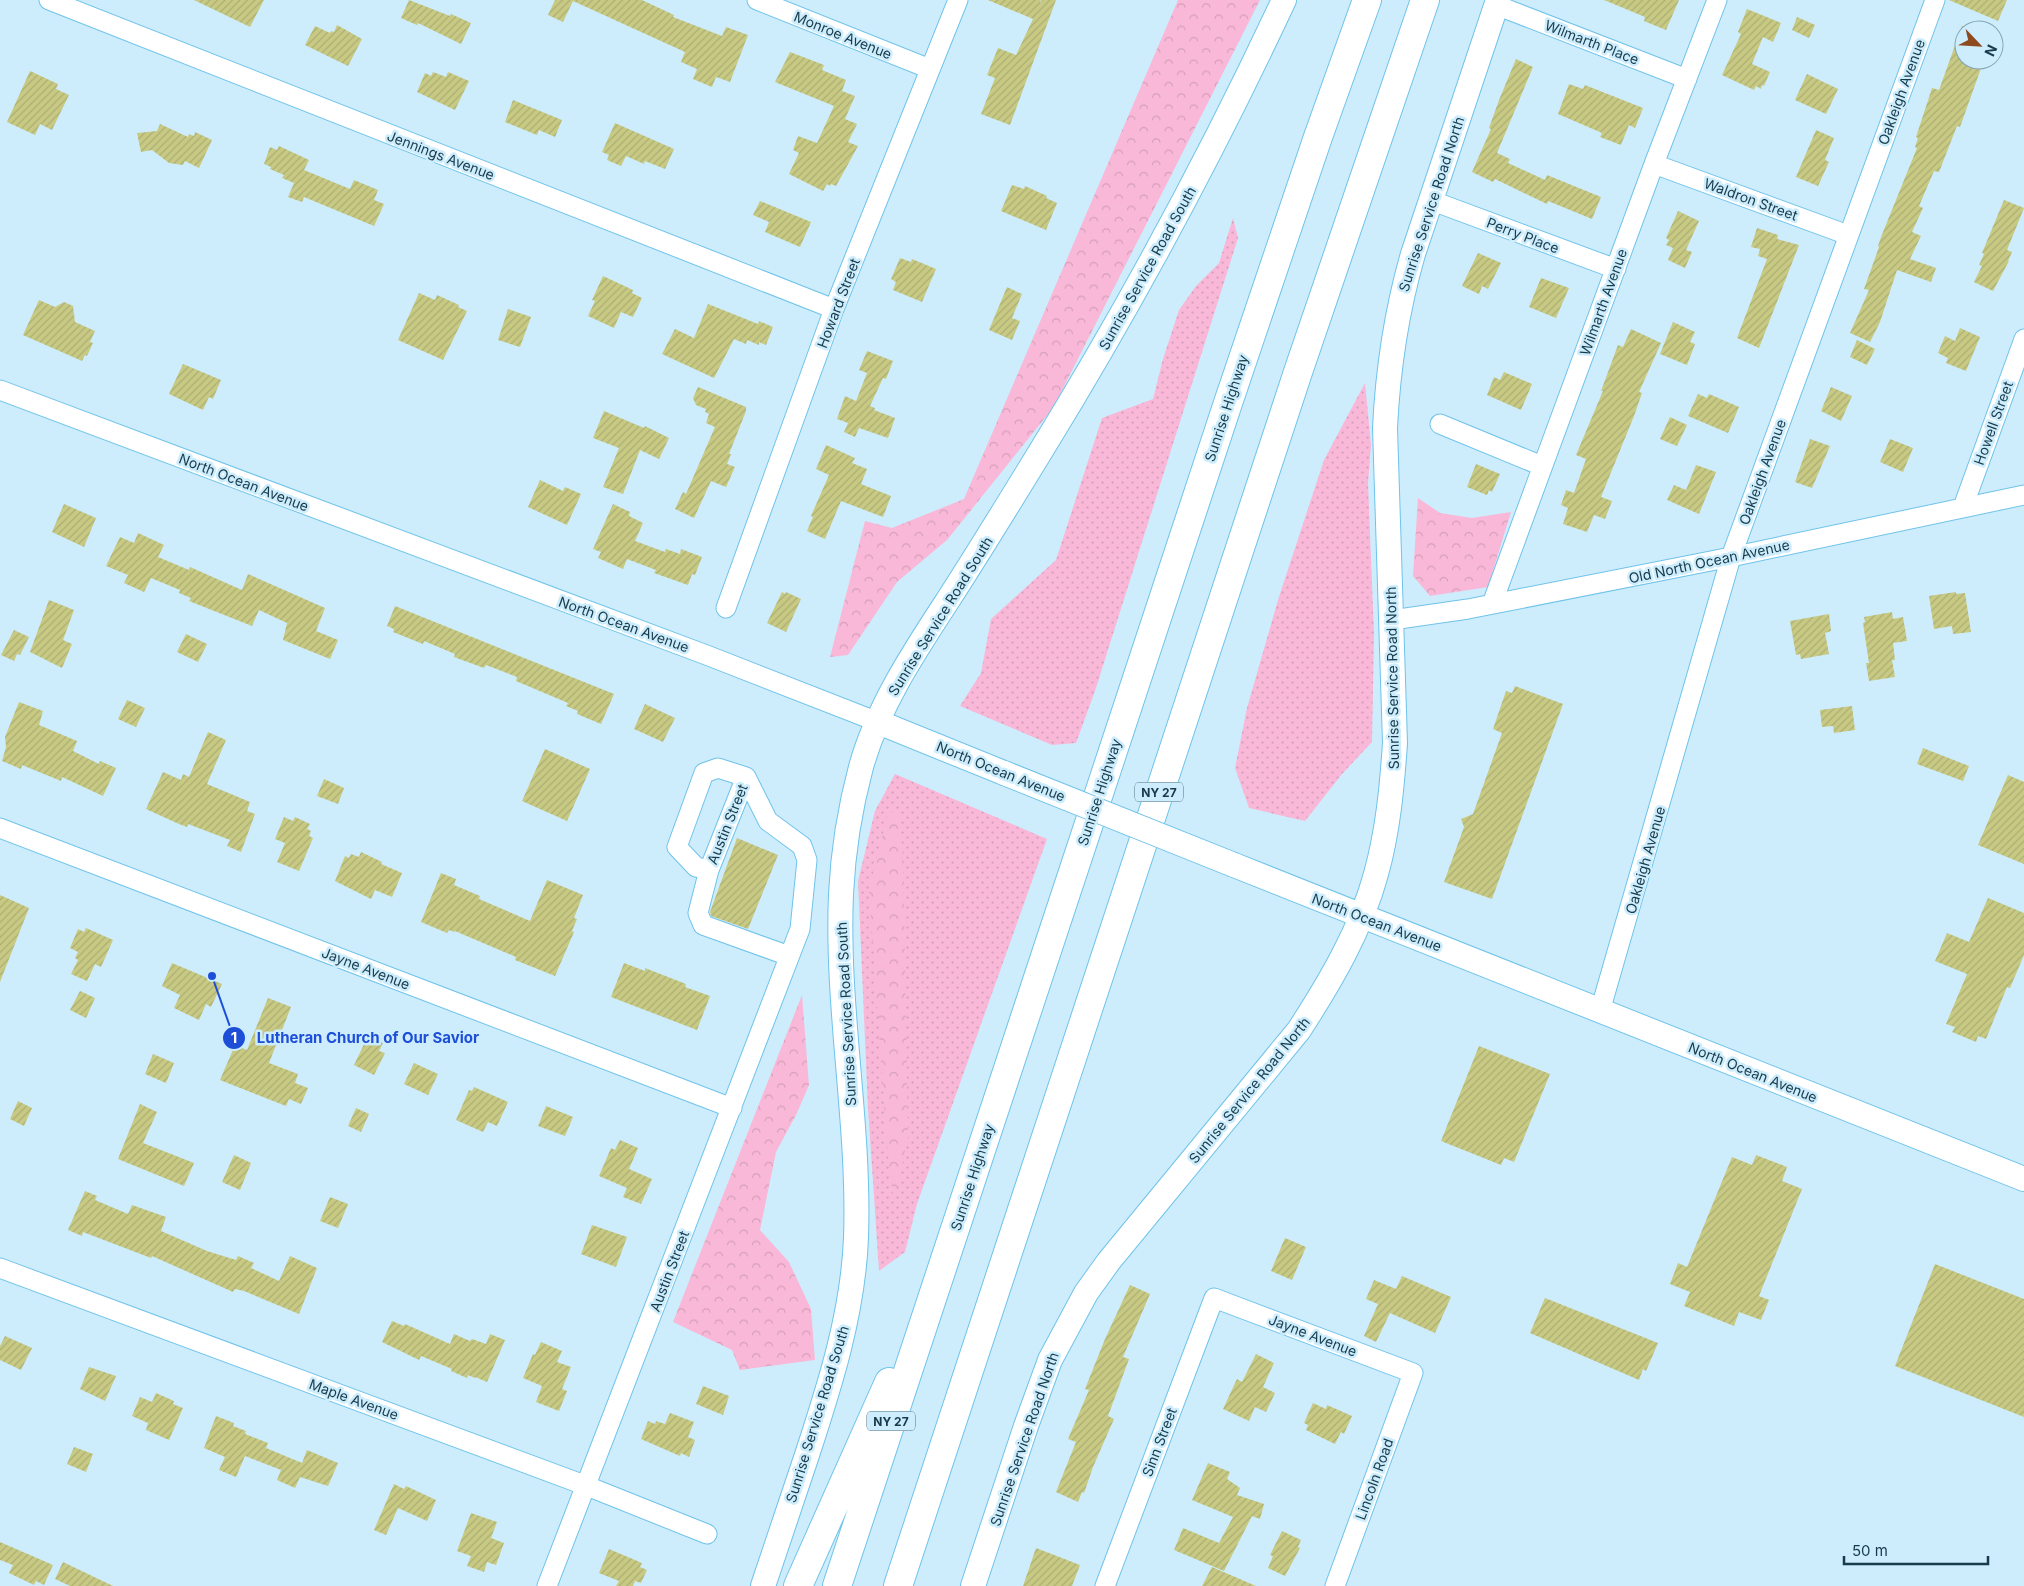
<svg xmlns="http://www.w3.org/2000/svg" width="2024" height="1586" viewBox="0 0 2024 1586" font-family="Inter,sans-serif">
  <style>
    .grass { fill: url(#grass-dots) }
    .forest { fill: url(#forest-crowns) }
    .building { fill: url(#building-hatch) }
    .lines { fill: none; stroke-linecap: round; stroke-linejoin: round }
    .minor-casing { stroke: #6fc3ea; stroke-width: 21 }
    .major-casing { stroke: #6fc3ea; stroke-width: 26 }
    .highway-casing { stroke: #6fc3ea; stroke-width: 30 }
    .minor { stroke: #fff; stroke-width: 19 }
    .major { stroke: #fff; stroke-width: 24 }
    .highway { stroke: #fff; stroke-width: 28 }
    .major-bridge-casing { stroke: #6fc3ea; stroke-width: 26; stroke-linecap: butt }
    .major-bridge { stroke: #fff; stroke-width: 24 }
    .labels { text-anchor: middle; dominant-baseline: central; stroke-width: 5; stroke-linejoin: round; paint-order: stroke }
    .shield { fill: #cdedfd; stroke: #4e7080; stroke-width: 1 }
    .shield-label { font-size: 12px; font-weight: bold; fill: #173b4a }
    .street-label { font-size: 14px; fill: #173b4a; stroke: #cdedfd }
    .leader { fill: none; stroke: #1d4ed8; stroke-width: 2 }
    .callout-dot { fill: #1d4ed8; stroke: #cdedfd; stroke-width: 2 }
    .mark-label { font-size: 15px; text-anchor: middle; font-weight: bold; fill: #fff }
    .callout-label { font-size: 15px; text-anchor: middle; font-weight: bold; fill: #1d4ed8; stroke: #cdedfd; stroke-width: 5; stroke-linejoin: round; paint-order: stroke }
  </style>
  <defs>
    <pattern id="grass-dots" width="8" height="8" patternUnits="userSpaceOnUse" patternTransform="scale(1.25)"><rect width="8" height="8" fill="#f9b8d7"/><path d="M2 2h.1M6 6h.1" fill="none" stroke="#d59fba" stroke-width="1.8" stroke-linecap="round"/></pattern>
    <pattern id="forest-crowns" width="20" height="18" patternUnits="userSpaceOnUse" patternTransform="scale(1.25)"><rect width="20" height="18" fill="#f9b8d7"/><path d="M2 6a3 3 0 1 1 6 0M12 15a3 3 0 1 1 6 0" fill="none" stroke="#d59fba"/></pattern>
    <pattern id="building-hatch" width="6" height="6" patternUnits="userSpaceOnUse" patternTransform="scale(1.25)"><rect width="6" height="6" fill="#c8ca83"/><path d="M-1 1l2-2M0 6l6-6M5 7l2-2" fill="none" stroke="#abae73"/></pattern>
  </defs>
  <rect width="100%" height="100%" fill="#cdedfd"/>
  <path class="grass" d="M1233 218 1238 238 1095 691 1076 743 1052 745 960 706 981 673 991 619 1056 560 1102 418 1153 399 1163 359 1179 310 1196 286 1219 263Z
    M1365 383 1371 445 1368 483 1374 634 1372 742 1342 774 1305 821 1249 808 1235 768 1247 708 1278 600 1324 460Z
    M895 774 1047 839 917 1204 905 1252 879 1271 868 1108 858 881 875 811Z"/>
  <path class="forest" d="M1178 0H1260L1053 408 947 540 897 582 848 655 830 657 865 521 892 528 964 499Z
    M1418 498 1440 513 1472 518 1511 512 1488 587 1430 596 1413 576Z
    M899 809 903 857 908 1137 894 1205 887 1146 869 888 888 814Z
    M802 995 809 1085 797 1113 776 1152 760 1230 789 1262 811 1309 815 1360 740 1370 732 1350 673 1322Z"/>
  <path class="building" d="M194 0H264L250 27Z
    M409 0 450 16 451 14 471 23 461 44 418 23 417 25 401 18Z
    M555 0H642L674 15 673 17 722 36 726 27 748 35 730 82 716 77 712 87 693 79 697 69 681 62 685 52 573 1 563 22 548 15Z
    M988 0H1041L1040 4 1042 0H1056L1010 125 981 114 995 78 987 75 998 48 1016 55 1033 19Z
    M1604 0H1679L1666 30 1644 21 1645 17Z
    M1949 0H2007L1998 21Z
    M1747 9 1781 23 1773 42 1763 37 1752 64 1770 72 1764 86 1762 85 1761 89 1756 86 1754 90 1722 75 1741 34 1738 32Z
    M1797 17 1815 25 1809 38 1792 30Z
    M337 25 362 39 348 66 305 45 315 26 330 33 331 31 334 32Z
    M1962 26H1964V60H1984L1960 127 1957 126 1939 172 1934 171 1919 206 1923 208 1912 232 1921 236 1910 259 1936 268 1931 282 1897 270 1880 322 1870 342 1850 333 1869 290 1864 289 1879 247 1878 246 1881 237 1917 148 1915 147 1918 138 1916 137 1932 88 1939 90Z
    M790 52 824 65 822 70 846 80 842 91 855 96 845 119 857 124 848 142 858 146 836 186 831 184 830 186 827 184 823 191 789 174 799 153 793 150 798 136 817 143 834 106 775 82Z
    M1516 59 1533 67 1497 153 1510 159 1508 163 1545 180 1547 175 1601 197 1592 219 1548 201 1547 204 1495 179 1493 182 1472 172 1491 129 1489 128 1499 100Z
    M30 71 58 84 56 89 69 95 52 130 40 124 35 135 7 122Z
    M433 72 446 77 448 72 469 81 455 110 417 92 425 73 431 76Z
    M1807 74 1838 89 1826 114 1795 100Z
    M1569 84 1583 89 1585 85 1643 108 1635 128 1629 125 1621 145 1600 137 1602 133 1558 114Z
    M513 100 562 120 555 137 539 130 537 135 505 122Z
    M615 123 674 149 665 169 645 161 644 164 626 156 621 166 607 160 609 155 602 152Z
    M160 124 188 137 189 134 194 136 195 132 212 140 199 168 185 161 183 165 169 163 152 150 141 152 137 133 157 131Z
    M1816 130 1834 138 1825 160 1829 162 1818 186 1796 177Z
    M279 146 309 160 304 170 350 189 354 180 378 190 374 200 384 204 374 226 304 197 302 202 288 197 294 183 282 178 284 175 270 169 271 167 264 164 270 147 277 150Z
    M1012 185 1024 189 1025 186 1047 196 1046 198 1057 203 1046 230 1001 211Z
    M2004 200 2024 208 2007 250 2012 252 2008 261H2009L1993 291 1974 282 1982 266 1979 265 1984 254 1982 253Z
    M760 201 811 222 800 247 765 232 769 222 753 215Z
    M1678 211 1699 221 1686 250 1692 252 1685 268 1668 260 1673 248 1666 245 1669 240 1666 238Z
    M1757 228 1778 235 1777 239 1799 245 1759 348 1737 338 1767 259 1758 256 1760 249 1751 247Z
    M1478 253 1501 263 1488 289 1482 286 1479 294 1462 286Z
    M900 258 911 262 912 259 936 269 922 302 893 290 896 282 891 279Z
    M603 276 633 290 632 293 642 298 633 317 621 312 614 328 588 316 595 301 592 300Z
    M1541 278 1569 288 1556 318 1529 307Z
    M1007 287 1022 294 1012 318 1020 321 1012 340 989 330Z
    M419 293 435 300 437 295 459 305 458 307 467 311 443 360 398 340Z
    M39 300 55 307 64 302 73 306 75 322 95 331 90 342 93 343 87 356 85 355 82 361 23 335Z
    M708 304 758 324 759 321 773 327 766 345 759 342V345L747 340 746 344 734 339 714 378 662 354 675 329 694 338Z
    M508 309 531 317 520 347 498 340Z
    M1673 322 1695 332 1690 342 1695 344 1687 365 1660 354Z
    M1960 328 1980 337 1966 371 1946 363 1948 358 1938 353 1945 336 1955 341Z
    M1631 329 1661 343 1639 392 1642 393 1634 416 1601 497 1612 501 1605 519 1594 515 1587 532 1563 524 1568 508 1561 505 1566 490 1574 493 1586 459 1576 455 1603 391H1601L1618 345 1623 347Z
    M1857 340 1875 349 1867 365 1850 357Z
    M867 351 893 361 886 379 883 378 870 406 875 408 874 410 895 418 888 438 859 428 855 437 844 432 848 423 837 419 845 396 856 401 867 373 859 370Z
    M183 364 221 380 213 399 209 397 203 410 169 394Z
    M1504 372 1532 384 1521 410 1487 395 1494 377 1500 380Z
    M698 387 746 407V411L729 454H731L727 464 735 467 726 487 711 481 694 518 675 509 683 492 686 494 715 427 706 423 709 414 705 412 706 409 696 405 693 398Z
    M1831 387 1852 396 1841 421 1821 411Z
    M1698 394 1707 398 1709 394 1739 407 1728 433 1688 416Z
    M604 411 644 428 645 426 669 438 659 459 640 450 623 494 603 487 619 448 593 438Z
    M1670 417 1687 425 1677 446 1660 439Z
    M1810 439 1830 446 1812 488 1795 482Z
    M1890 439 1913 448 1903 472 1880 462Z
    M826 445 855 458 852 463 867 469 861 484 891 496 883 517 841 501 825 539 807 531 813 517 811 516 829 475 816 469Z
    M1476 464 1500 474 1492 492 1489 490 1487 495 1467 487Z
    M1696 465 1716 472 1699 514 1667 500 1674 485 1686 490Z
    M540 480 563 491 565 487 581 494 567 525 528 507Z
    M64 504 96 518 84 547 52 532Z
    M613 504 630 512 629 516 643 523 635 541 665 552 666 549 680 554 681 549 702 557 695 575 692 574 688 585 654 573 656 570 627 559 623 569 598 558 601 552 593 549Z
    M138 533 164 545 158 557 189 570 190 567 242 590 248 574 325 608 316 631 338 640 330 659 283 640 287 623 259 610 252 626 189 601 191 598 179 593 180 590 151 578 144 592 124 583 128 575 106 566 120 537 134 543Z
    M782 592 785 594 786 592 801 599 786 632 767 623Z
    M1956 592V594L1965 593 1971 632 1953 634 1952 626 1934 629 1929 596Z
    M49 600 74 610 63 640 72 644 62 668 30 652Z
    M395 606 614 694 601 724 577 714 578 711 566 706 568 703 516 681 517 677 486 665 484 668 454 657 455 654 424 641 423 644 393 632 394 629 387 626Z
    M1892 612 1893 619 1903 617 1907 641 1893 643 1895 660H1892L1895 677 1869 681 1866 663H1869L1863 623 1865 622 1864 617Z
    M1829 614 1831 631 1825 633 1829 654 1801 659 1800 654 1796 655 1790 621Z
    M14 630 29 637 20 655 17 654 14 661 1 655Z
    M186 634 207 644 198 662 177 652Z
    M1515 686 1563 704 1492 899 1444 882 1464 827 1461 819 1473 814 1502 733 1493 729 1506 691 1512 693Z
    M127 700 145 708 136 727 118 719Z
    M19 702 43 711 39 725 77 741 73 751 99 764 100 761 116 768 103 796 62 777 61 781 22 765 21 769 2 761 6 747 5 737Z
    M645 704 675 718 663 742 634 729Z
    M1852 706 1855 730 1834 733 1833 726 1822 727 1820 710Z
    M208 732 226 740 207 784 250 802 247 811 255 814 241 852 227 846 230 840 188 824 187 827 179 824 146 809 163 772 181 780 183 774 189 777Z
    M1923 748 1969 766 1963 781 1917 764Z
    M545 749 590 769 567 821 522 801Z
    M2008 775 2024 782V864L1978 845Z
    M324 779 344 788 338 804 317 796Z
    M284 817 293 821 295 817 310 824 307 829 311 831 309 836 313 838 299 871 277 862 285 843 275 839Z
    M737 838 778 855 748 929 711 916 710 912Z
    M361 852 382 862 381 864 402 873 392 897 375 890 371 899 335 881 345 856 349 858 351 854 359 857Z
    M441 873 456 879 454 885 480 896 479 899 530 921 547 880 583 895 574 918 577 919 572 931 574 932 555 976 515 960 516 957 455 931 454 932 449 930 447 933 421 922Z
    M0 895 29 908 0 982Z
    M1988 898 2024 913V955L2010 988 2007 987 1986 1039 1978 1036 1976 1042 1952 1032 1955 1027 1946 1024 1967 974 1935 961 1947 933 1969 942Z
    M86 928 113 940 101 967 95 964 87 981 71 974 78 960 75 958 78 952 70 948 78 929 84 932Z
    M172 963 222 984 211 1007 206 1004 199 1020 174 1008 180 995 162 986Z
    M624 963 645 971V968L686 984 685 987 710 996 697 1030 611 997Z
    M80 991 95 998 86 1018 70 1010Z
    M268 998 291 1007 269 1063 298 1074 295 1083 308 1088 301 1104 289 1099 286 1106 220 1080 235 1045 247 1050Z
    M368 1036 383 1043 379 1051 385 1053 374 1075 354 1065Z
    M1479 1046 1550 1074 1514 1162 1504 1158 1501 1165 1441 1141Z
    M153 1054 174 1063 166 1083 145 1074Z
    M414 1063 438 1074 428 1095 404 1084Z
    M474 1087 508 1102 497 1126 488 1122 483 1132 456 1120 469 1090 472 1091Z
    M18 1101 32 1108 24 1126 10 1119Z
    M140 1104 157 1112 143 1143 194 1163 184 1186 118 1159Z
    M546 1106 573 1117 565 1136 538 1126Z
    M356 1108 369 1114 361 1132 348 1126Z
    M620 1140 638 1148 629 1169 652 1179 641 1204 623 1197 627 1188 599 1176 611 1148 615 1150Z
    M234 1155 251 1163 240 1190 222 1182Z
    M1756 1155 1787 1167 1782 1181 1802 1189 1759 1296 1769 1300 1761 1320 1739 1312 1734 1326 1684 1306 1690 1292 1670 1284 1678 1263 1687 1267 1732 1157 1752 1165Z
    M85 1191 97 1196 95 1200 128 1214 132 1205 166 1217 161 1231 207 1251 236 1260 238 1256 254 1263 251 1268 279 1281 290 1256 317 1268 299 1314 244 1291 235 1289 233 1292 152 1256 151 1258 83 1232 82 1236 68 1230Z
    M330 1197 348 1204 338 1228 320 1221Z
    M592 1225 627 1237 616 1267 581 1254Z
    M1285 1238 1306 1247 1292 1280 1271 1271Z
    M1935 1264 2024 1299V1417L1895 1366Z
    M1402 1276 1451 1297 1435 1333 1390 1313 1376 1342 1364 1336 1378 1304 1366 1299 1374 1280 1396 1289Z
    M1130 1285 1150 1294 1123 1357 1129 1359 1108 1416 1114 1419 1093 1467 1084 1493 1082 1492 1078 1502 1056 1492 1076 1442 1068 1439 1089 1390 1085 1389 1105 1339Z
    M1545 1298 1658 1343 1646 1371 1643 1369 1639 1380 1530 1333Z
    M392 1321 404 1326 405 1324 450 1344 454 1334 470 1341 472 1339 486 1344 490 1334 505 1340 487 1382 475 1377V1378L468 1375 467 1378 451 1371 452 1369 421 1356 419 1360 382 1342Z
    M5 1336 32 1348 21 1370 0 1360V1346Z
    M541 1342 562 1351 557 1362 571 1367 562 1389 567 1391 559 1411 536 1402 542 1386 523 1378 533 1354 535 1355Z
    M1256 1354 1274 1363 1263 1387 1275 1393 1266 1412 1255 1407 1249 1421 1223 1409 1237 1379 1242 1382Z
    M89 1367 116 1376 105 1401 80 1389Z
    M703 1386 729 1396 723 1415 696 1404Z
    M156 1393 174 1401 173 1404 183 1408 169 1440 146 1430 148 1423 132 1416 140 1397 152 1402Z
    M1313 1403 1326 1409 1327 1405 1352 1416 1344 1434 1341 1432 1335 1444 1306 1430 1308 1425 1304 1423Z
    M670 1413 694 1422 688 1437 695 1440 689 1457 681 1453 680 1456 641 1439 648 1421 655 1424 656 1421 665 1424Z
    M216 1416 234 1423 233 1426 246 1431 245 1434 268 1443 266 1448 302 1463 307 1450 338 1463 328 1486 300 1477 295 1488 277 1480 281 1470 245 1456 236 1477 219 1470 225 1457 204 1448Z
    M74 1447 93 1454 86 1472 67 1464Z
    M1208 1463 1230 1472 1227 1479 1240 1488 1237 1495 1264 1504 1260 1519 1252 1516 1224 1571 1174 1550 1183 1528 1219 1543 1233 1517 1192 1500Z
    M394 1484 404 1489 406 1486 436 1500 427 1521 398 1508 386 1535 374 1530Z
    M471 1513 497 1522 491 1538 504 1543 496 1565 487 1562 484 1572 467 1566 471 1556 457 1551Z
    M1282 1531 1301 1540 1298 1547 1300 1548 1285 1576 1268 1568 1273 1556 1270 1555Z
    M0 1542 53 1565 44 1585 36 1581 34 1585 9 1573 13 1565 0 1560Z
    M1036 1548 1080 1565 1072 1586H1023Z
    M609 1549 642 1563 640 1567 647 1570 641 1583 635 1581 633 1586H616L619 1581 599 1573Z
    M63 1562 113 1586H70L55 1579Z
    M1212 1567 1256 1586H1202Z"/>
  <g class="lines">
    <defs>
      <path id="minor" d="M49 0 834 309
        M757 0 930 69
        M1496 5 1687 79
        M1654 164 1848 235
        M1430 200 1616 269
        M0 390 709 656 878 722
        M1440 424 1542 466
        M1963 507 2024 339
        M1492 604 1654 164 1717 0
        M726 608 834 309 958 0
        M1392 620 1468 609 1731 557 2024 495
        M746 777 709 870 698 913 703 925 789 956
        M0 828 732 1108
        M1600 1011 1731 557 1935 0
        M0 1268 587 1486 707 1534
        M547 1586 800 929 807 860 802 846 768 821 746 777 718 768 704 773 677 847 696 867 709 870
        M1105 1586 1214 1298 1413 1373 1335 1586"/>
      <path id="major" d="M878 722 1004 773
        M1234 865 2024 1179
        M763 1586C778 1542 792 1499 807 1455 830 1385 853 1313 856 1238 860 1124 836 1008 841 894 843 852 850 808 861 767 878 706 914 652 948 600 979 552 1009 503 1039 454 1129 308 1211 156 1284 0
        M973 1586 1026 1426 1050 1360 1086 1293 1109 1261 1299 1030C1330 982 1361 930 1376 874 1388 831 1392 787 1395 743L1385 428C1388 367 1396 313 1413 254L1498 0"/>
      <path id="highway" d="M798 1586 889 1382
        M837 1586 1228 403 1318 137 1367 0
        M898 1586 1298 372 1425 0"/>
    </defs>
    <use href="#minor" class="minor-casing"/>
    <use href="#major" class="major-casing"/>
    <use href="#highway" class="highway-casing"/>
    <use href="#minor" class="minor"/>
    <use href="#major" class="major"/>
    <use href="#highway" class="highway"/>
    <defs>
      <path id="major-bridge" d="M1004 773 1234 865"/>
    </defs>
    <use href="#major-bridge" class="major-bridge-casing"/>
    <use href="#major-bridge" class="major-bridge"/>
  </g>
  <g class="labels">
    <g class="shield">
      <rect x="1135" y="782.5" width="48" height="19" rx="4"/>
      <rect x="867" y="1411.5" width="48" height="19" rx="4"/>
    </g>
    <g class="shield-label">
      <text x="1159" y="792">NY 27</text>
      <text x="891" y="1421">NY 27</text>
    </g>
    <g class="street-label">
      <text transform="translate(843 35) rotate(22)">Monroe Avenue</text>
      <text transform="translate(1592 42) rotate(21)">Wilmarth Place</text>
      <text transform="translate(1901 92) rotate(-70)">Oakleigh Avenue</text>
      <text transform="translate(441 155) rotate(21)">Jennings Avenue</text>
      <text transform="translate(1751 199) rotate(20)">Waldron Street</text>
      <text transform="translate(1431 204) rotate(-72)">Sunrise Service Road North</text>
      <text transform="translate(1523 235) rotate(21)">Perry Place</text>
      <text transform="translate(1147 268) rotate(-61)">Sunrise Service Road South</text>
      <text transform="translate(1603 302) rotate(-70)">Wilmarth Avenue</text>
      <text transform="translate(838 303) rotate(-69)">Howard Street</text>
      <text transform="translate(1226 408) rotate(-72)">Sunrise Highway</text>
      <text transform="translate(1993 423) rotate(-70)">Howell Street</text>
      <text transform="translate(1762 472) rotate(-70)">Oakleigh Avenue</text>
      <text transform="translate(244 482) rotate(21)">North Ocean Avenue</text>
      <text transform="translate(1709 561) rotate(-12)">Old North Ocean Avenue</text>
      <text transform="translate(940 616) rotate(-58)">Sunrise Service Road South</text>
      <text transform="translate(624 624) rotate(20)">North Ocean Avenue</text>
      <text transform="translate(1392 678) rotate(-91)">Sunrise Service Road North</text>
      <text transform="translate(1001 771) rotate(22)">North Ocean Avenue</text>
      <text transform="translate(1099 792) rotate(-72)">Sunrise Highway</text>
      <text transform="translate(727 824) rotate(-68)">Austin Street</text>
      <text transform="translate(1645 860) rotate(-74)">Oakleigh Avenue</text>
      <text transform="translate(1377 922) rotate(21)">North Ocean Avenue</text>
      <text transform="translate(366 968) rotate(21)">Jayne Avenue</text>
      <text transform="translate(846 1014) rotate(-93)">Sunrise Service Road South</text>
      <text transform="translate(1753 1072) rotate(22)">North Ocean Avenue</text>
      <text transform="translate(1249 1090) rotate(-51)">Sunrise Service Road North</text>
      <text transform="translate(972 1177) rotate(-72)">Sunrise Highway</text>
      <text transform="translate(669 1271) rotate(-69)">Austin Street</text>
      <text transform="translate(1313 1335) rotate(21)">Jayne Avenue</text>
      <text transform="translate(354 1399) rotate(20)">Maple Avenue</text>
      <text transform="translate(817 1414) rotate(-73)">Sunrise Service Road South</text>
      <text transform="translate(1024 1439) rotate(-71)">Sunrise Service Road North</text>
      <text transform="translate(1159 1442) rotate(-69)">Sinn Street</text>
      <text transform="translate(1374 1479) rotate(-70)">Lincoln Road</text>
    </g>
  </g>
  <path class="leader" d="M212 976L234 1038"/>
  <g class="callout-dot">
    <circle cx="212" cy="976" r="5"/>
    <circle cx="234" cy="1038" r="12"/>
  </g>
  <g class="mark-label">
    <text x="234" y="1043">1</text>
  </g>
  <g class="callout-label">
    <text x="368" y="1043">Lutheran Church of Our Savior</text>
  </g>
  <g transform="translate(1979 45) rotate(115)"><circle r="24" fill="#cdedfd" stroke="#84a6b5"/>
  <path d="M0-4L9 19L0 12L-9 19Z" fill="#8e4a1f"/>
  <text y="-8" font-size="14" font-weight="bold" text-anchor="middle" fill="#173b4a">N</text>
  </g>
  <path d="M1844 1556v8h144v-8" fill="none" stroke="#173b4a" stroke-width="2.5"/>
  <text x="1852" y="1556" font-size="15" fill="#173b4a" stroke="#cdedfd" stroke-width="4" paint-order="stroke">50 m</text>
</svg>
